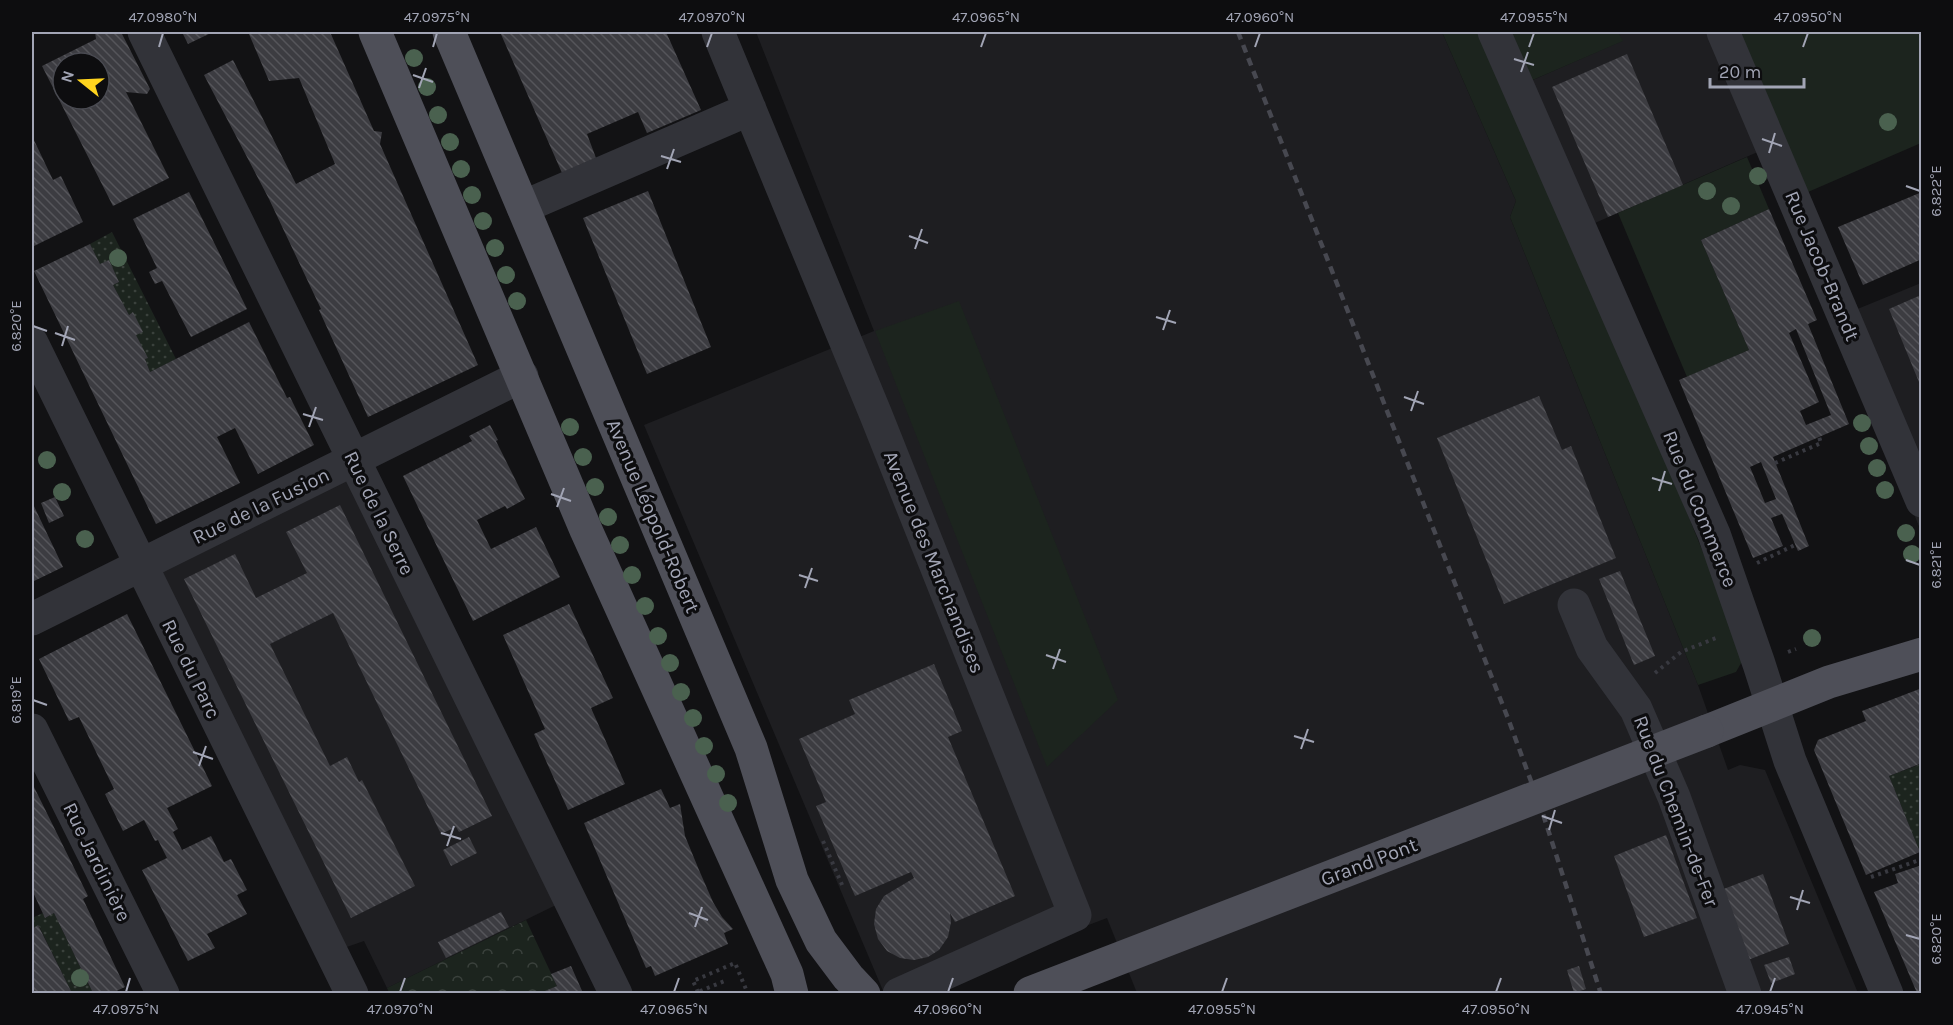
<svg xmlns="http://www.w3.org/2000/svg" width="1953" height="1025" viewBox="0 0 1953 1025" font-family="Karla,sans-serif">
  <style>
    .built { fill: #1e1e21 }
    .grass { fill: #1c241e }
    .park { fill: url(#park-crowns) }
    .garden { fill: url(#garden-dots) }
    .building { fill: url(#building-back-hatch); fill-rule: evenodd }
    .lines { fill: none; stroke-linecap: round; stroke-linejoin: round }
    .path { stroke: #383940; stroke-width: 4; stroke-dasharray: 3 4.5; stroke-linecap: butt }
    .minor { stroke: #323339; stroke-width: 33 }
    .major { stroke: #4e4f58; stroke-width: 33 }
    .rail { stroke: #474850; stroke-width: 4.5; stroke-dasharray: 8 6; stroke-linecap: butt }
    .major-bridge { stroke: #4e4f58; stroke-width: 33 }
    .tree { fill: #4a614f }
    .ticks { fill: none; stroke: #a2a5b5; stroke-width: 2 }
    .labels { text-anchor: middle; dominant-baseline: central; stroke-width: 6; stroke-linejoin: round; paint-order: stroke }
    .street-label { font-size: 20px; fill: #a2a5b5; stroke: #0d0d0f }
    .neatline { fill: none; stroke: #a2a5b5; stroke-width: 2 }
    .ticks-label { font-size: 15px; text-anchor: middle; fill: #a2a5b5 }
  </style>
  <defs>
    <pattern id="park-crowns" width="20" height="18" patternUnits="userSpaceOnUse" patternTransform="scale(1.5)"><rect width="20" height="18" fill="#1c241e"/><path d="M2 6a3 3 0 1 1 6 0M12 15a3 3 0 1 1 6 0" fill="none" stroke="#3a413c"/></pattern>
    <pattern id="garden-dots" width="8" height="8" patternUnits="userSpaceOnUse" patternTransform="scale(1.5)"><rect width="8" height="8" fill="#1c241e"/><path d="M2 2h.1M6 6h.1" fill="none" stroke="#3a413c" stroke-width="1.8" stroke-linecap="round"/></pattern>
    <pattern id="building-back-hatch" width="6" height="6" patternUnits="userSpaceOnUse" patternTransform="scale(1.5)"><rect width="6" height="6" fill="#3c3c41"/><path d="M-1 5l2 2M0 0l6 6M5-1l2 2" fill="none" stroke="#55555a"/></pattern>
  </defs>
  <rect width="100%" height="100%" fill="#121214"/>
  <path class="built" d="M756 32H1442L1516 201 1510 217 1698 685 1728 770 1740 765 1765 770 1858 993H1137L1107 918 909 993H884L644 425 874 331Z
    M1618 32H1740L1785 140 1588 226 1528 82 1622 41Z
    M1921 283V531L1833 319Z
    M351 470 556 905 387 988 364 941 341 949 152 568Z"/>
  <path class="grass" d="M1442 32H1484L1626 362 1745 656 1736 672 1698 685 1510 217 1516 201Z
    M1507 32H1618L1623 41 1528 82Z
    M1740 32H1921V143L1808 192Z
    M1747 157 1769 209 1701 240 1749 350 1687 377 1618 213Z
    M959 301 1118 700 1047 767 875 331Z"/>
  <path class="park" d="M526 920 557 986 540 994H390L387 988Z"/>
  <path class="garden" d="M112 232 176 359 150 372 145 359 147 358 136 335 132 313 129 315 113 285 119 282 109 261 100 264 90 244Z
    M1921 764 1922 851 1920 852 1889 776Z
    M43 913 45 918 54 913 93 993H72L39 926 32 929V918Z"/>
  <path class="building" d="M95 32H121L150 89 147 94 126 92 169 178 113 206 42 66 96 39ZM63 63H99V99H63Z
    M182 32H213L188 44Z
    M243 32H330L374 131 382 132 380 144 478 365 368 417 319 310 321 309 269 199 204 75 233 60 296 184 335 164 299 78 269 81 249 34Z
    M500 32H666L701 110 647 133 638 112 587 134 596 158 562 173Z
    M1627 54 1683 185 1608 217 1552 87Z
    M32 136 53 180 61 176 83 222 32 247Z
    M648 191 711 347 647 374 583 218Z
    M189 192 247 309 191 337 162 281 155 284 149 272 157 268 133 219Z
    M1922 192V259L1863 285 1838 227Z
    M1769 209 1817 320 1808 324 1849 424 1773 457 1809 546 1798 551 1782 514 1771 518 1783 546 1753 558 1679 380 1749 350 1701 240ZM1796 329 1831 415 1806 425 1800 411 1819 402 1789 333ZM1761 462 1776 499 1765 503 1750 467Z
    M90 244 100 264 109 260 119 282 113 285 129 315 133 312 143 332 136 335 148 358 145 359 150 372 249 322 287 398 290 397 314 445 258 474 235 428 217 437 240 483 156 524 34 271Z
    M1921 295V387L1889 309Z
    M1539 396 1562 450 1571 446 1616 558 1504 604 1437 438Z
    M490 425 498 440 496 441 525 499 507 509 505 506 477 520 491 549 536 527 560 577 473 621 403 476 472 441 469 436Z
    M55 497 64 516 49 523 41 503Z
    M32 502 63 567 32 582Z
    M340 505 492 816 459 832 456 827 441 834 333 613 270 644 330 766 347 757 359 782 362 780 415 886 351 918 184 579 235 554 256 598 307 573 286 532Z
    M1620 571 1655 656 1634 665 1599 579Z
    M569 604 613 698 591 708 625 784 568 810 534 734 545 729 503 635Z
    M127 614 212 786 167 808 178 829 173 832 182 850 211 836 224 862 231 859 247 890 237 895 247 914 207 934 215 948 188 961 142 870 167 858 158 840 155 841 144 820 123 831 105 794 114 789 79 717 69 721 39 659Z
    M934 664 962 731 948 737 1015 896 955 922 950 913 951 922 948 937 939 950 928 957 914 960 900 958 887 951 878 939 874 924 876 909 884 896 914 878 911 872 855 896 816 806 826 802 799 739 855 714 849 700Z
    M1922 688V763L1889 776 1920 852 1866 875 1814 750 1818 740 1866 721 1862 711Z
    M32 783 88 896 83 899 125 987 112 993H93L54 913 45 918 32 890Z
    M661 789 670 808 680 804 685 836 699 870 713 902 722 917 733 929 724 933 728 944 655 976 651 966 646 968 584 823Z
    M1666 835 1697 918 1644 937 1614 856Z
    M469 837 477 853 451 866 443 850Z
    M1922 865V993H1917L1874 892 1898 883 1895 874Z
    M1763 874 1789 944 1748 960 1721 890Z
    M501 912 509 927 446 958 438 942Z
    M38 925 72 993H32V929Z
    M1789 957 1795 974 1771 983 1764 965Z
    M571 966 583 993H540L557 986 551 974Z
    M1579 966 1586 989 1574 993 1567 970Z"/>
  <g class="lines">
    <path class="path" d="M1775 463 1821 443 1819 437
      M1757 563 1795 545
      M1788 652 1796 649
      M1655 673 1681 652 1716 638
      M823 841 843 887
      M1871 877 1922 859
      M698 992 693 981 735 963 748 994
      M693 994 727 980"/>
    <path class="minor" d="M144 32 616 994
      M718 32 876 415 1075 915 899 994
      M1494 32 1714 534 1759 664 1790 761 1887 994
      M1723 32 1922 501
      M523 207 750 109
      M32 343 352 994
      M1574 605 1592 648 1636 709 1674 797 1745 994
      M32 619 522 376
      M32 730 163 994"/>
    <path class="major" d="M375 32 586 530 787 974 792 994
      M449 32 751 748 792 880 821 941 848 977 864 994
      M1707 731 1829 682 1922 654"/>
    <path class="rail" d="M1238 32 1509 721 1543 814 1601 994"/>
    <path class="major-bridge" d="M1030 993 1707 731"/>
  </g>
  <g class="tree">
    <circle cx="414" cy="58" r="9"/>
    <circle cx="427" cy="87" r="9"/>
    <circle cx="438" cy="115" r="9"/>
    <circle cx="1888" cy="122" r="9"/>
    <circle cx="450" cy="142" r="9"/>
    <circle cx="461" cy="169" r="9"/>
    <circle cx="1758" cy="176" r="9"/>
    <circle cx="1707" cy="191" r="9"/>
    <circle cx="472" cy="195" r="9"/>
    <circle cx="1731" cy="206" r="9"/>
    <circle cx="483" cy="221" r="9"/>
    <circle cx="495" cy="248" r="9"/>
    <circle cx="118" cy="258" r="9"/>
    <circle cx="506" cy="275" r="9"/>
    <circle cx="517" cy="301" r="9"/>
    <circle cx="1862" cy="423" r="9"/>
    <circle cx="570" cy="427" r="9"/>
    <circle cx="1869" cy="446" r="9"/>
    <circle cx="583" cy="457" r="9"/>
    <circle cx="47" cy="460" r="9"/>
    <circle cx="1877" cy="468" r="9"/>
    <circle cx="595" cy="487" r="9"/>
    <circle cx="1885" cy="490" r="9"/>
    <circle cx="62" cy="492" r="9"/>
    <circle cx="608" cy="517" r="9"/>
    <circle cx="1906" cy="533" r="9"/>
    <circle cx="85" cy="539" r="9"/>
    <circle cx="620" cy="545" r="9"/>
    <circle cx="1912" cy="554" r="9"/>
    <circle cx="632" cy="575" r="9"/>
    <circle cx="645" cy="606" r="9"/>
    <circle cx="658" cy="636" r="9"/>
    <circle cx="1812" cy="638" r="9"/>
    <circle cx="670" cy="663" r="9"/>
    <circle cx="681" cy="692" r="9"/>
    <circle cx="693" cy="718" r="9"/>
    <circle cx="704" cy="746" r="9"/>
    <circle cx="716" cy="774" r="9"/>
    <circle cx="728" cy="803" r="9"/>
    <circle cx="80" cy="978" r="9"/>
  </g>
  <path class="ticks" d="M159 47 163 33M433 47 437 33M707 47 712 33M981 47 986 33M1255 47 1260 33M1529 47 1534 33M1803 47 1808 33M1514 59 1534 65M1521 72 1528 52M413 75 433 82M419 88 426 68M1762 139 1782 146M1769 153 1775 133M661 156 681 162M667 169 674 149M1906 186 1920 191M909 236 928 243M915 249 922 229M1156 317 1176 323M33 326 47 331M1163 330 1170 310M55 333 75 340M62 346 68 326M1404 397 1424 404M1411 411 1418 391M303 414 323 420M309 427 316 407M1652 478 1672 484M1659 491 1665 471M551 494 571 501M557 507 564 488M1906 560 1920 565M799 575 818 581M805 588 812 568M1046 655 1066 662M1053 669 1060 649M33 700 47 705M1294 736 1314 742M1301 749 1308 729M193 752 213 759M199 766 206 746M1542 816 1562 823M1549 830 1555 810M441 833 461 839M447 846 454 826M1790 897 1810 903M1797 910 1803 890M689 913 708 920M695 927 702 907M1906 935 1920 939M126 992 130 978M400 992 405 978M674 992 679 978M948 992 953 978M1222 992 1227 978M1496 992 1501 978M1770 992 1775 978"/>
  <g class="labels">
    <g class="street-label">
      <text transform="translate(1822 266) rotate(67)">Rue Jacob-Brandt</text>
      <text transform="translate(261 506) rotate(-26)">Rue de la Fusion</text>
      <text transform="translate(1700 509) rotate(68)">Rue du Commerce</text>
      <text transform="translate(379 513) rotate(64)">Rue de la Serre</text>
      <text transform="translate(653 516) rotate(67)">Avenue Léopold-Robert</text>
      <text transform="translate(934 562) rotate(68)">Avenue des Marchandises</text>
      <text transform="translate(191 669) rotate(64)">Rue du Parc</text>
      <text transform="translate(1676 811) rotate(69)">Rue du Chemin-de-Fer</text>
      <text transform="translate(97 862) rotate(64)">Rue Jardinière</text>
      <text transform="translate(1369 862) rotate(-21)">Grand Pont</text>
    </g>
  </g>
  <rect width="1953" height="1025" fill="none" stroke="#0d0d0f" stroke-width="66"/>
  <g transform="translate(81 81) rotate(288)"><circle r="28" fill="#0d0d0f" stroke="#494a51" stroke-width="1.5"/>
  <path d="M0-4.5L10 22L0 15L-10 22Z" fill="#ffd41e"/>
  <text y="-9" font-size="16" font-weight="bold" text-anchor="middle" fill="#a2a5b5">N</text>
  </g>
  <path d="M1710 78v9h94v-9" fill="none" stroke="#a2a5b5" stroke-width="3"/>
  <text x="1719" y="78" font-size="18" fill="#a2a5b5" stroke="#0d0d0f" stroke-width="4.5" paint-order="stroke">20 m</text>
  <rect x="33" y="33" width="1887" height="959" class="neatline"/>
  <g class="ticks-label">
    <text x="163" y="22">47.0980°N</text>
    <text x="437" y="22">47.0975°N</text>
    <text x="712" y="22">47.0970°N</text>
    <text x="986" y="22">47.0965°N</text>
    <text x="1260" y="22">47.0960°N</text>
    <text x="1534" y="22">47.0955°N</text>
    <text x="1808" y="22">47.0950°N</text>
    <text transform="translate(1936 191) rotate(-90)" y="5">6.822°E</text>
    <text transform="translate(16 326) rotate(-90)" y="5">6.820°E</text>
    <text transform="translate(1936 565) rotate(-90)" y="5">6.821°E</text>
    <text transform="translate(16 700) rotate(-90)" y="5">6.819°E</text>
    <text transform="translate(1936 939) rotate(-90)" y="5">6.820°E</text>
    <text x="126" y="1014">47.0975°N</text>
    <text x="400" y="1014">47.0970°N</text>
    <text x="674" y="1014">47.0965°N</text>
    <text x="948" y="1014">47.0960°N</text>
    <text x="1222" y="1014">47.0955°N</text>
    <text x="1496" y="1014">47.0950°N</text>
    <text x="1770" y="1014">47.0945°N</text>
  </g>
</svg>
